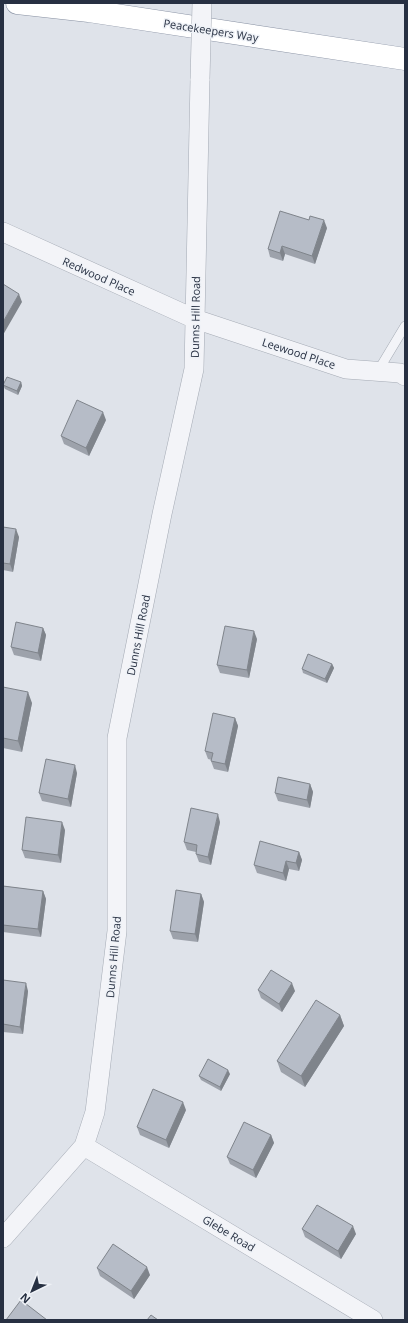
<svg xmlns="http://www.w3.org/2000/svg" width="408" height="1323" viewBox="0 0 408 1323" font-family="'Open Sans',sans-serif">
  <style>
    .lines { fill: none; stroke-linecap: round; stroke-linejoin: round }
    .service-casing { stroke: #a4aab4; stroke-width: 10 }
    .minor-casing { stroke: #a4aab4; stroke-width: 20 }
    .motorway-casing { stroke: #868fa1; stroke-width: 23 }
    .service { stroke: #f3f4f8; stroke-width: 9 }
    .minor { stroke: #f3f4f8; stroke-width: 19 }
    .motorway { stroke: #fff; stroke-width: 22 }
    .minor-bridge-casing { stroke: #a4aab4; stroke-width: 20; stroke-linecap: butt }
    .minor-bridge { stroke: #f3f4f8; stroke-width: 19 }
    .wall { fill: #9da2ab }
    .shaded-wall { fill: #7f848b }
    .building { fill: #b6bcc7; stroke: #7f848b }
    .labels { text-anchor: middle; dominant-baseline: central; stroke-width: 3; stroke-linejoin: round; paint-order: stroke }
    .street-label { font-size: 11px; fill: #273042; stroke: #eff2f7 }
  </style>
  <rect width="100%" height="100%" fill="#dfe3ea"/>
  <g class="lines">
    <defs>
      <path id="service" d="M378 371 405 326"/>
      <path id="minor" d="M3 232 195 319 346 369 400 373 405 376
        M84 1146 373 1320
        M3 1238 84 1146 95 1112 117 931V738L162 514 194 369 200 79"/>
      <path id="motorway" d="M17 3 89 11 405 59"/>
    </defs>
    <use href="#service" class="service-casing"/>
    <use href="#minor" class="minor-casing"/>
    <use href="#motorway" class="motorway-casing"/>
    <use href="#service" class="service"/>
    <use href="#minor" class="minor"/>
    <use href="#motorway" class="motorway"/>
    <defs>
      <path id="minor-bridge" d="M200 79 202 3"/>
    </defs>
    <use href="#minor-bridge" class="minor-bridge-casing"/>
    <use href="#minor-bridge" class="minor-bridge"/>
  </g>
  <path class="wall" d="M327 228 315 264 285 254 283 261 270 257 268 249Z
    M21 382 22 386 18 395 5 389 3 385Z
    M106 420 89 456 64 444 61 436Z
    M3 527 19 537 13 572 3 570Z
    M43 628 46 635 41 661 14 655 11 647Z
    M257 639 249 678 220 673 217 665Z
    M332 664 334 668 327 683 303 673 302 669Z
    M3 687 32 703 22 752 3 748Z
    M235 718 238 726 228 772 214 769 211 761 212 760 208 759 205 751Z
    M77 773 71 807 42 801 39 793Z
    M310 784 313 792 310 808 278 801 275 793Z
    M220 822 211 865 199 862 196 854V852L187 850 184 842Z
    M65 830 61 863 25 858 22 850Z
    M299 852 302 860 299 871 289 869 286 881 257 873 254 865Z
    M3 886 43 891 46 899 41 937 3 932Z
    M201 894 204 902 198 942 173 939 170 931Z
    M3 980 28 991 23 1034 3 1032Z
    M258 990 295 991 282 1012 261 998Z
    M340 1015 344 1026 305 1087 281 1072 277 1061Z
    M230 1074 221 1091 201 1080 199 1076Z
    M186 1110 169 1148 140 1135 137 1127Z
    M271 1135 274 1143 256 1178 230 1164 227 1157Z
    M302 1229 356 1234 341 1259 305 1237Z
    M97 1268 150 1275 134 1299 100 1276Z"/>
  <path class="shaded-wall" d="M324 220 327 228 315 264 312 256Z
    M282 246 285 254 283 261 280 253Z
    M19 294 22 302 3 335V322Z
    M21 382 22 386 18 395 17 391Z
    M103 412 106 420 89 456 86 448Z
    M16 529 19 537 13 572 10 564Z
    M43 628 46 635 41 661 38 653Z
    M254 631 257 639 249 678 247 670Z
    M332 664 334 668 327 683 325 679Z
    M28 692 32 703 22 752 18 741Z
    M235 718 238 726 228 772 225 764Z
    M75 765 77 773 71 807 68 799Z
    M310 784 313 792 310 808 307 800Z
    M218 814 220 822 211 865 208 857Z
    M62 822 65 830 61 863 58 855Z
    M299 852 302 860 299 871 296 863Z
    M286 861 289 869 286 881 283 873Z
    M43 891 46 899 41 937 38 929Z
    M201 894 204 902 198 942 195 934Z
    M26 983 28 991 23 1034 20 1027Z
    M292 983 295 991 282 1012 279 1004Z
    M340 1015 344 1026 305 1087 301 1076Z
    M228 1070 230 1074 221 1091 220 1087Z
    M183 1102 186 1110 169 1148 166 1140Z
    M271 1135 274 1143 256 1178 253 1170Z
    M353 1226 356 1234 341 1259 338 1251Z
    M147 1267 150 1275 134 1299 131 1291Z"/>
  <path class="building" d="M280 211 309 220 310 216 324 220 312 256 282 246 280 253 268 249Z
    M3 284 19 294 3 322Z
    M7 377 21 382 17 391 3 385Z
    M77 400 103 412 86 448 61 436Z
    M3 527 16 529 10 564 3 563Z
    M16 622 43 628 38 653 11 647Z
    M225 626 254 631 247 670 217 665Z
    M308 654 332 664 325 679 302 669Z
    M3 687 28 692 18 741 3 738Z
    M213 713 235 718 225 764 211 761 213 753 205 751Z
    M46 759 75 765 68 799 39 793Z
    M278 777 310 784 307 800 275 793Z
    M191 808 218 814 208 857 196 854 197 845 184 842Z
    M26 817 62 822 58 855 22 850Z
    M260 841 299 852 296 863 286 861 283 873 254 865Z
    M3 886 43 891 38 929 3 925Z
    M176 890 201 894 195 934 170 931Z
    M271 970 292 983 279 1004 258 990Z
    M3 980 26 983 20 1027 3 1024Z
    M316 1000 340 1015 301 1076 277 1061Z
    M208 1059 228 1070 220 1087 199 1076Z
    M153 1089 183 1102 166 1140 137 1127Z
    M244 1122 271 1135 253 1170 227 1157Z
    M317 1205 353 1226 338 1251 302 1229Z
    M113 1244 147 1267 131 1291 97 1268Z
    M21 1300 47 1320H6Z
    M151 1315 158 1320H147Z"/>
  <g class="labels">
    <g class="street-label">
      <text transform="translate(211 30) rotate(9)">Peacekeepers Way</text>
      <text transform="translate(99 276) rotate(24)">Redwood Place</text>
      <text transform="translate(195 317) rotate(-89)">Dunns Hill Road</text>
      <text transform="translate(299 353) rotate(18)">Leewood Place</text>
      <text transform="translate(138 635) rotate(-79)">Dunns Hill Road</text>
      <text transform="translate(113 957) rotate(-85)">Dunns Hill Road</text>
      <text transform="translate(229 1233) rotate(31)">Glebe Road</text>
    </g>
  </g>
  <rect width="408" height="1323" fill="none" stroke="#273042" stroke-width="8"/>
  <g transform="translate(32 1291) rotate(223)" stroke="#eff2f7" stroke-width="3" paint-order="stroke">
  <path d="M0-3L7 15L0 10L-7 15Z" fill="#273042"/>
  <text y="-6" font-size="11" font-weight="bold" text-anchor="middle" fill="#273042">N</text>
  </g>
</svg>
